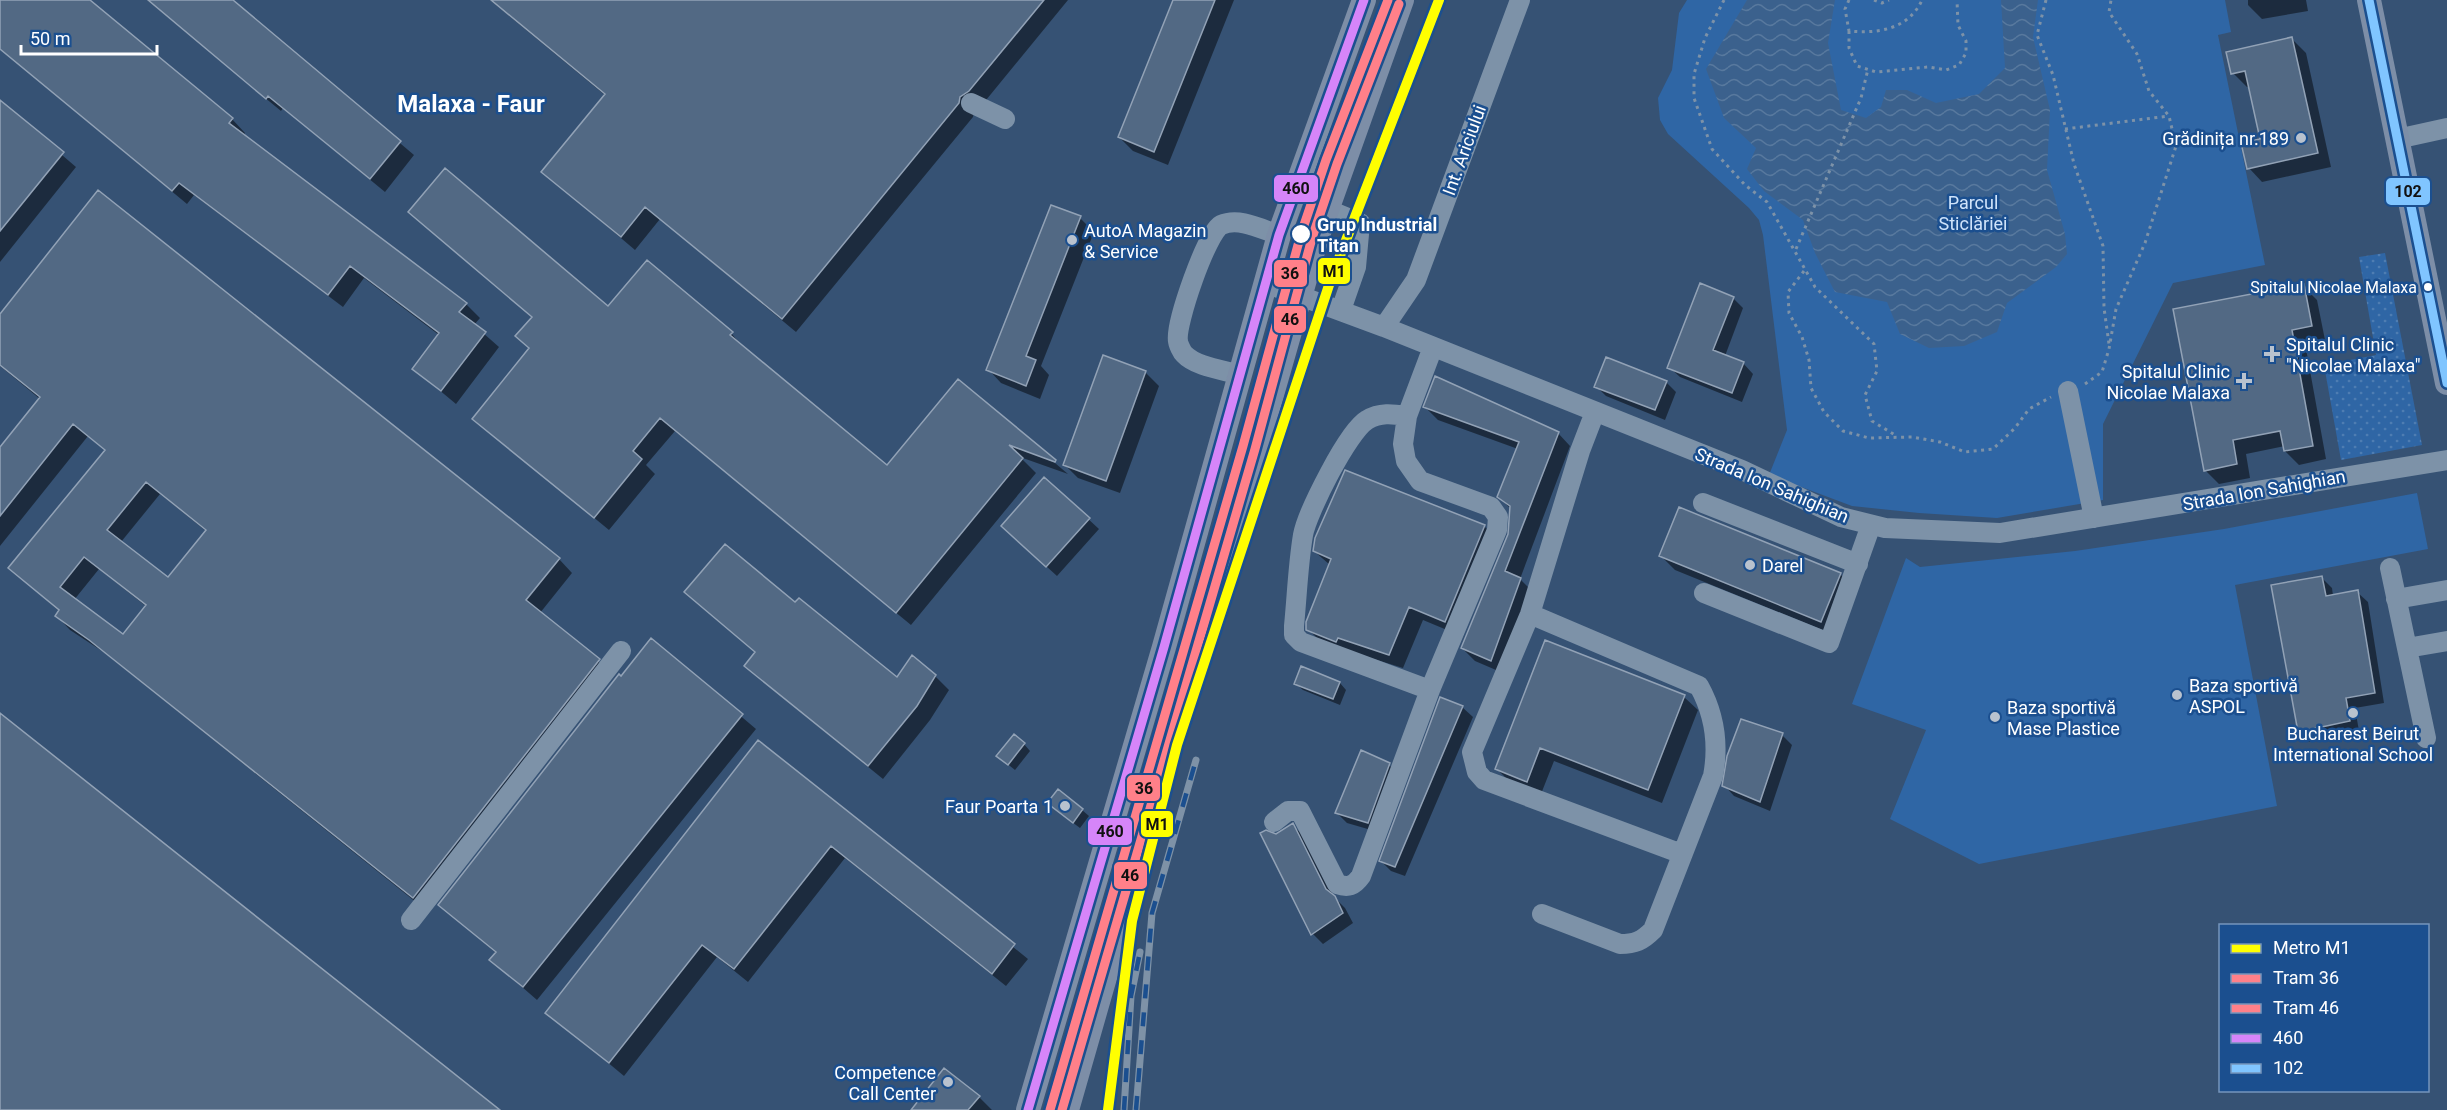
<svg xmlns="http://www.w3.org/2000/svg" width="2447" height="1110" viewBox="0 0 2447 1110" font-family="Roboto,sans-serif">
  <style>
    .grass { fill: url(#grass-dots) }
    .park { fill: #2f66a5 }
    .water { fill: url(#water-waves) }
    .shadow { fill: #0007; fill-rule: evenodd }
    .building { fill: #526984; stroke: #92a2b6; stroke-width: 1.5; fill-rule: evenodd }
    .lines { fill: none; stroke-linecap: round; stroke-linejoin: round }
    .path { stroke: #7d92a8; stroke-width: 3; stroke-dasharray: 3 4.5; stroke-linecap: butt }
    .minor { stroke: #7d92a8; stroke-width: 20 }
    .major { stroke: #7d8ea7; stroke-width: 24 }
    .rail-casing { stroke: #7e92a7; stroke-width: 7 }
    .rail { stroke: #1b4f8f; stroke-width: 4.5; stroke-dasharray: 14; stroke-linecap: butt }
    .bus-1-casing { stroke: #1b4f8f; stroke-width: 14 }
    .bus-2-casing { stroke: #1b4f8f; stroke-width: 14 }
    .bus-1 { stroke: #d685f9; stroke-width: 9 }
    .bus-2 { stroke: #80c5ff; stroke-width: 9 }
    .tram-1-casing { stroke: #1b4f8f; stroke-width: 14 }
    .tram-2-casing { stroke: #1b4f8f; stroke-width: 14 }
    .tram-1 { stroke: #ff8089; stroke-width: 9 }
    .tram-2 { stroke: #ff8089; stroke-width: 9 }
    .metro-1-casing { stroke: #1b4f8f; stroke-width: 15 }
    .metro-1 { stroke: #ff0; stroke-width: 10 }
    .poi-dot { fill: #b9c2ce; stroke: #1b4f8f; stroke-width: 2 }
    .stop-dot { fill: #fff; stroke: #1b4f8f; stroke-width: 2 }
    .labels { text-anchor: middle; dominant-baseline: central; stroke-width: 5; stroke-linejoin: round; paint-order: stroke }
    .bus-label { font-size: 16px; fill: #fff; stroke: #1b4f8f; text-anchor: end }
    .poi-label { font-size: 18px; fill: #fff; stroke: #1b4f8f; text-anchor: start }
    .street-label { font-size: 18px; fill: #fff; stroke: #1b4f8f }
    .park-label { font-size: 18px; fill: #cfe3fa; stroke: #1b4f8f }
    .stop-label { font-size: 18px; font-weight: bold; fill: #fff; stroke: #1b4f8f; text-anchor: start }
    .district-label { font-size: 24px; font-weight: bold; fill: #fff; stroke: #1b4f8f }
    .line-badge { stroke: #1b4f8f; stroke-width: 2 }
    .pale-badge-label { font-size: 16px; text-anchor: middle; font-weight: bold; fill: #111 }
  </style>
  <defs>
    <pattern id="grass-dots" width="8" height="8" patternUnits="userSpaceOnUse" patternTransform="scale(1.5)"><rect width="8" height="8" fill="#2f66a5"/><path d="M2 2h.1M6 6h.1" fill="none" stroke="#4e7db2" stroke-width="1.8" stroke-linecap="round"/></pattern>
    <pattern id="water-waves" width="16" height="10" patternUnits="userSpaceOnUse" patternTransform="scale(1.5)"><rect width="16" height="10" fill="#3b618d"/><path d="M0 5q4-4 8 0t8 0" fill="none" stroke="#58799e"/></pattern>
  </defs>
  <rect width="100%" height="100%" fill="#365274"/>
  <path class="grass" d="M2385 253 2422 445 2341 460 2324 365 2376 355 2359 257Z"/>
  <path class="park" d="M1687 0H2225L2231 32 2218 35 2265 265 2173 283 2103 424V500L1997 518 1919 513 1852 506 1769 475 1787 430 1763 235 1759 220 1749 208 1668 134 1660 120 1658 98 1672 70 1679 13Z
    M2417 493 2428 549 2235 585 2277 806 1979 864 1890 819 1926 730 1852 704 1906 558 1920 567 2075 551 2224 529Z"/>
  <path class="water" d="M1747 0H1835L1828 43 1841 110 1866 118 1881 107 1886 90H1907L1936 103 1979 94 2005 68 2001 0H2038L2033 37 2050 110 2047 170 2065 234 2067 254 2056 267 2007 303 1997 332 1964 346 1929 348 1900 334 1887 302 1835 292 1815 253 1803 220 1764 191 1747 169 1756 148 1724 118 1706 69Z"/>
  <path class="shadow" d="M0 0H88L232 119 245 133 243 136 466 304 480 318 474 325 499 347 456 404 414 369 439 335 364 278 343 307 194 195 187 204 0 49Z
    M147 0H231L414 155 385 192 283 108 281 111Z
    M490 0H1068L982 105 974 111 973 117 796 332 660 219 635 250 543 172 606 96Z
    M1174 0H1234L1168 165 1133 151 1119 137Z
    M2248 0H2306L2308 11 2262 19 2248 5Z
    M2292 39 2306 53 2331 167 2262 182 2249 168 2262 140 2250 86 2247 87 2233 73Z
    M0 102 76 167 0 262Z
    M410 212 608 308 647 262 732 334 744 349 888 467 958 381 1068 474 1020 457 1036 473 911 625 675 431 646 465 655 474 609 530 474 419 531 349 533 318Z
    M1080 218 1094 232 1041 366 1049 375 1040 399 1001 383 988 369Z
    M2303 286 2317 300 2325 340 2305 343 2326 459 2299 465 2285 451V446L2246 454 2250 478 2219 484 2205 470Z
    M1733 298 1743 308 1725 356 1743 363 1753 374 1742 402 1680 377 1669 367Z
    M0 317 559 559 572 573 540 613 612 673 427 911 105 653 70 630 57 616 60 612 10 568 106 451 88 436 0 546V449L40 399 0 366ZM160 494 206 531 168 579 121 542ZM99 569 147 607 123 636 74 600Z
    M1145 372 1159 386 1120 493 1078 478 1064 464Z
    M1666 382 1676 392 1665 420 1606 396 1596 386Z
    M1425 407 1558 433 1570 446 1520 579 1533 592 1503 673 1475 661 1462 648 1510 535 1511 509 1499 497 1518 449 1438 420Z
    M1346 472 1484 526 1498 540 1459 635 1423 620 1403 668 1322 643 1308 629 1330 565 1314 551Z
    M1045 479 1099 529 1057 576 1013 536Z
    M1661 556 1840 574 1854 588 1835 635 1675 570Z
    M2322 578 2332 588 2333 596 2357 592 2368 602 2384 703 2355 708 2359 731 2309 742 2299 732Z
    M687 592 795 604 897 679 935 676 949 690 930 720 883 779 760 679 746 666 756 653Z
    M651 640 756 729 537 1000 491 960 496 953 440 905Z
    M1546 642 1684 697 1698 710 1662 803 1554 761 1541 794 1510 782 1496 768Z
    M1302 668 1340 683 1346 690 1340 705 1303 690 1296 684Z
    M1462 707 1473 717 1405 876 1391 871 1381 861Z
    M1782 735 1792 745 1770 811 1734 796 1724 785Z
    M759 742 1028 959 1006 986 845 858 748 982 717 957 624 1076 547 1012Z
    M1024 744 1030 751 1015 770 1005 762Z
    M1389 765 1399 775 1378 832 1347 823 1337 813Z
    M1056 810H1082L1089 816 1080 828Z
    M1292 825 1303 835 1334 897 1345 908 1353 923 1323 944 1313 934 1276 835Z
    M979 1097 992 1110H913Z"/>
  <path class="building" d="M0 0H90L233 118 229 123 467 303 459 312 486 332 441 391 412 369 439 333 350 266 328 295 179 183 172 191 0 49Z
    M148 0H233L401 141 370 179 268 96 266 99Z
    M491 0H1044L969 91 960 97 959 103 782 319 645 207 621 237 541 172 605 94Z
    M1173 0H1215L1154 152 1118 137Z
    M2292 37 2318 153 2247 169 2241 143 2260 139 2245 71 2231 74 2226 52Z
    M0 100 64 152 0 231Z
    M445 168 608 306 647 260 733 332 730 335 887 465 958 379 1056 460 1055 462 1009 445 1023 458 896 613 660 418 633 451 642 459 594 518 472 419 529 348 515 336 532 317 408 212Z
    M98 190 560 558 526 600 600 659 413 898 89 640 55 616 59 610 8 568 105 450 73 424 0 516V447L40 397 0 365V314ZM146 482 206 530 168 577 107 530ZM84 557 146 605 123 634 60 587Z
    M1051 205 1081 216 1026 356 1036 360 1026 386 986 370Z
    M1700 283 1734 297 1713 350 1744 362 1732 393 1667 368Z
    M2304 284 2312 326 2292 330 2313 446 2284 451 2280 431 2233 440 2237 464 2204 471 2173 309Z
    M1103 355 1146 371 1106 481 1063 465Z
    M1606 357 1667 381 1655 410 1594 387Z
    M1435 376 1559 432 1505 571 1521 578 1491 661 1461 648 1508 534 1510 506 1497 497 1519 442 1423 407Z
    M1345 470 1485 525 1445 622 1409 607 1389 655 1338 638 1336 642 1306 630V622L1331 559 1313 551 1315 538Z
    M1044 477 1090 518 1046 567 1001 526Z
    M1679 507 1841 573 1821 622 1659 556Z
    M725 544 795 602 799 598 897 677 912 655 936 675 917 706 868 766 744 666 755 652 684 592Z
    M2322 576 2326 596 2358 590 2375 693 2346 698 2350 721 2298 732 2271 585Z
    M651 638 743 714 523 987 489 960 496 952 438 905 619 674 621 676Z
    M1545 640 1685 695 1648 790 1540 748 1527 782 1495 769Z
    M1301 666 1340 682 1333 699 1294 684Z
    M1440 697 1463 706 1395 867 1379 861Z
    M0 713 500 1110H0Z
    M1741 719 1783 733 1760 802 1722 786 1727 756Z
    M1014 734 1025 743 1008 765 996 756Z
    M758 740 1015 944 992 974 831 846 734 969 702 945 609 1063 545 1013Z
    M1361 750 1390 763 1368 823 1335 813Z
    M1058 789 1083 809 1073 823 1047 803Z
    M1293 823 1326 889 1335 896 1343 913 1311 935 1260 833 1266 830 1276 834Z
    M944 1068 980 1096 968 1110H911Z"/>
  <g class="lines">
    <path class="path" d="M1724 0 1705 38 1694 74V98L1712 149 1745 185 1767 202 1815 287 1874 344 1877 371 1865 395 1872 421 1895 435
      M1849 0 1845 9 1849 31C1878 34 1909 29 1922 0
      M1874 0 1882 3 1889 0
      M2046 0 2037 35 2053 75 2074 164 2103 246 2104 308 2109 344
      M1849 31V48L1857 66 1876 72 1928 67 1946 70 1959 65 1966 53V41L1958 25 1957 0
      M2065 129 2169 116
      M1796 249 1861 98 1868 69
      M1804 271 1788 292 1789 313 1802 337 1809 360 1811 388 1824 412 1843 431 1869 438 1912 437 1940 442 1965 452 1993 449 2015 428 2029 409 2051 397
      M2085 384 2102 372 2109 349 2116 309 2145 243 2176 146 2169 116 2149 91 2137 54 2109 12 2111 0"/>
    <path class="minor" d="M971 103 1005 119
      M2397 139 2447 128
      M1326 209 1360 223 1356 267 1341 310
      M1265 283 1384 327 1742 470 1841 517 1885 528 2000 533 2447 460
      M1384 327 1416 280 1520 0
      M1240 375C1224 370 1196 367 1184 354 1182 352 1178 344 1178 341 1175 324 1207 232 1221 225 1239 217 1261 229 1279 235
      M2068 391 2094 518
      M1595 412 1580 451 1530 614 1472 752 1477 772 1484 780 1682 854
      M1703 503 1858 564
      M2390 568 2426 738
      M1704 593 1829 643 1871 525
      M2396 599 2447 590
      M1530 614 1699 686C1715 715 1719 744 1713 776L1653 930C1642 941 1635 944 1620 944L1542 914
      M2407 648 2447 641
      M1430 690 1301 642 1294 635V626C1297 596 1298 565 1303 535 1307 513 1348 431 1367 420 1380 412 1393 414 1407 416L1433 347
      M1274 822 1288 811H1300L1337 884C1348 888 1354 886 1361 876L1430 690 1497 530 1498 517 1491 507 1420 481 1406 461 1403 444 1407 416
      M411 920 621 651"/>
    <path class="major" d="M2369 0 2447 383
      M1028 1110 1164 647 1279 235 1364 0
      M1067 1110 1316 241 1402 0"/>
    <defs>
      <path id="rail" d="M1124 1110 1131 996 1140 952
        M1136 1110 1152 913 1196 760"/>
    </defs>
    <use href="#rail" class="rail-casing"/>
    <use href="#rail" class="rail"/>
    <defs>
      <path id="bus-1" d="M1028 1110 1164 647 1279 235 1364 0"/>
      <path id="bus-2" d="M2369 0 2447 383"/>
    </defs>
    <use href="#bus-1" class="bus-1-casing"/>
    <use href="#bus-2" class="bus-2-casing"/>
    <use href="#bus-1" class="bus-1"/>
    <use href="#bus-2" class="bus-2"/>
    <defs>
      <path id="tram-1" d="M1050 1110 1243 446 1301 234 1326 160 1388 0"/>
      <path id="tram-2" d="M1062 1110 1255 449 1312 238 1337 164 1399 4"/>
    </defs>
    <use href="#tram-1" class="tram-1-casing"/>
    <use href="#tram-2" class="tram-2-casing"/>
    <use href="#tram-1" class="tram-1"/>
    <use href="#tram-2" class="tram-2"/>
    <defs>
      <path id="metro-1" d="M1108 1110 1132 921 1177 745 1331 279 1439 0"/>
    </defs>
    <use href="#metro-1" class="metro-1-casing"/>
    <use href="#metro-1" class="metro-1"/>
  </g>
  <g class="poi-dot">
    <circle cx="2301" cy="138" r="6"/>
    <circle cx="1072" cy="240" r="6"/>
    <path d="M2269 345h6v6h6v6h-6v6h-6v-6h-6v-6h6z"/>
    <path d="M2241 372h6v6h6v6h-6v6h-6v-6h-6v-6h6z"/>
    <circle cx="1750" cy="565" r="6"/>
    <circle cx="2177" cy="695" r="6"/>
    <circle cx="2353" cy="713" r="6"/>
    <circle cx="1995" cy="717" r="6"/>
    <circle cx="1065" cy="806" r="6"/>
    <circle cx="948" cy="1082" r="6"/>
  </g>
  <g class="stop-dot">
    <circle cx="1301" cy="234" r="10"/>
    <circle cx="2428" cy="287" r="5"/>
  </g>
  <g class="labels">
    <g class="bus-label">
      <text x="2417" y="287">Spitalul Nicolae Malaxa</text>
    </g>
    <g class="poi-label">
      <text x="2289" y="138" text-anchor="end">Grădinița nr.189</text>
      <text x="1084" y="230">AutoA Magazin<tspan x="1084" dy="21">&amp; Service</tspan></text>
      <text x="2286" y="344">Spitalul Clinic<tspan x="2286" dy="21">"Nicolae Malaxa"</tspan></text>
      <text x="2230" y="371" text-anchor="end">Spitalul Clinic<tspan x="2230" dy="21">Nicolae Malaxa</tspan></text>
      <text x="1762" y="565">Darel</text>
      <text x="2189" y="685">Baza sportivă<tspan x="2189" dy="21">ASPOL</tspan></text>
      <text x="2007" y="707">Baza sportivă<tspan x="2007" dy="21">Mase Plastice</tspan></text>
      <text x="2353" y="733" text-anchor="middle">Bucharest Beirut<tspan x="2353" dy="21">International School</tspan></text>
      <text x="1053" y="806" text-anchor="end">Faur Poarta 1</text>
      <text x="936" y="1072" text-anchor="end">Competence<tspan x="936" dy="21">Call Center</tspan></text>
    </g>
    <g class="street-label">
      <text transform="translate(1464 150) rotate(-70)">Int. Ariciului</text>
      <text transform="translate(1772 485) rotate(23)">Strada Ion Sahighian</text>
      <text transform="translate(2264 490) rotate(-10)">Strada Ion Sahighian</text>
    </g>
    <g class="park-label">
      <text x="1973" y="202">Parcul<tspan x="1973" dy="21">Sticlăriei</tspan></text>
    </g>
    <g class="stop-label">
      <text x="1317" y="224">Grup Industrial<tspan x="1317" dy="21">Titan</tspan></text>
    </g>
    <g class="district-label">
      <text x="471" y="104">Malaxa - Faur</text>
    </g>
  </g>
  <g class="line-badge">
    <rect x="1273" y="174" width="46" height="29" rx="6" fill="#d685f9"/>
    <rect x="2385" y="177" width="46" height="29" rx="6" fill="#80c5ff"/>
    <rect x="1317" y="257" width="34" height="28" rx="6" fill="#ff0"/>
    <rect x="1273" y="259" width="35" height="29" rx="6" fill="#ff8089"/>
    <rect x="1273" y="305" width="34" height="29" rx="6" fill="#ff8089"/>
    <rect x="1126" y="774" width="35" height="28" rx="6" fill="#ff8089"/>
    <rect x="1140" y="810" width="34" height="28" rx="6" fill="#ff0"/>
    <rect x="1087" y="817" width="46" height="29" rx="6" fill="#d685f9"/>
    <rect x="1113" y="861" width="35" height="29" rx="6" fill="#ff8089"/>
  </g>
  <g class="pale-badge-label">
    <text x="1296" y="194">460</text>
    <text x="2408" y="197">102</text>
    <text x="1334" y="277">M1</text>
    <text x="1290" y="279">36</text>
    <text x="1290" y="325">46</text>
    <text x="1144" y="794">36</text>
    <text x="1157" y="830">M1</text>
    <text x="1110" y="837">460</text>
    <text x="1130" y="881">46</text>
  </g>
  <rect x="2219" y="924" width="210" height="168" fill="#1b4f8f" stroke="#7695bc" stroke-width="1.5"/>
  <rect x="2231" y="944" width="30" height="9" fill="#ffff00" stroke="#7695bc" stroke-width="1.5"/>
  <text x="2273" y="954" font-size="18" fill="#ffffff">Metro M1</text>
  <rect x="2231" y="974" width="30" height="9" fill="#ff8089" stroke="#7695bc" stroke-width="1.5"/>
  <text x="2273" y="984" font-size="18" fill="#ffffff">Tram 36</text>
  <rect x="2231" y="1004" width="30" height="9" fill="#ff8089" stroke="#7695bc" stroke-width="1.5"/>
  <text x="2273" y="1014" font-size="18" fill="#ffffff">Tram 46</text>
  <rect x="2231" y="1034" width="30" height="9" fill="#d685f9" stroke="#7695bc" stroke-width="1.5"/>
  <text x="2273" y="1044" font-size="18" fill="#ffffff">460</text>
  <rect x="2231" y="1064" width="30" height="9" fill="#80c5ff" stroke="#7695bc" stroke-width="1.5"/>
  <text x="2273" y="1074" font-size="18" fill="#ffffff">102</text>
  <path d="M21 45v9h136v-9" fill="none" stroke="#ffffff" stroke-width="3"/>
  <text x="30" y="45" font-size="18" fill="#ffffff" stroke="#1b4f8f" stroke-width="4.5" paint-order="stroke">50 m</text>
</svg>
